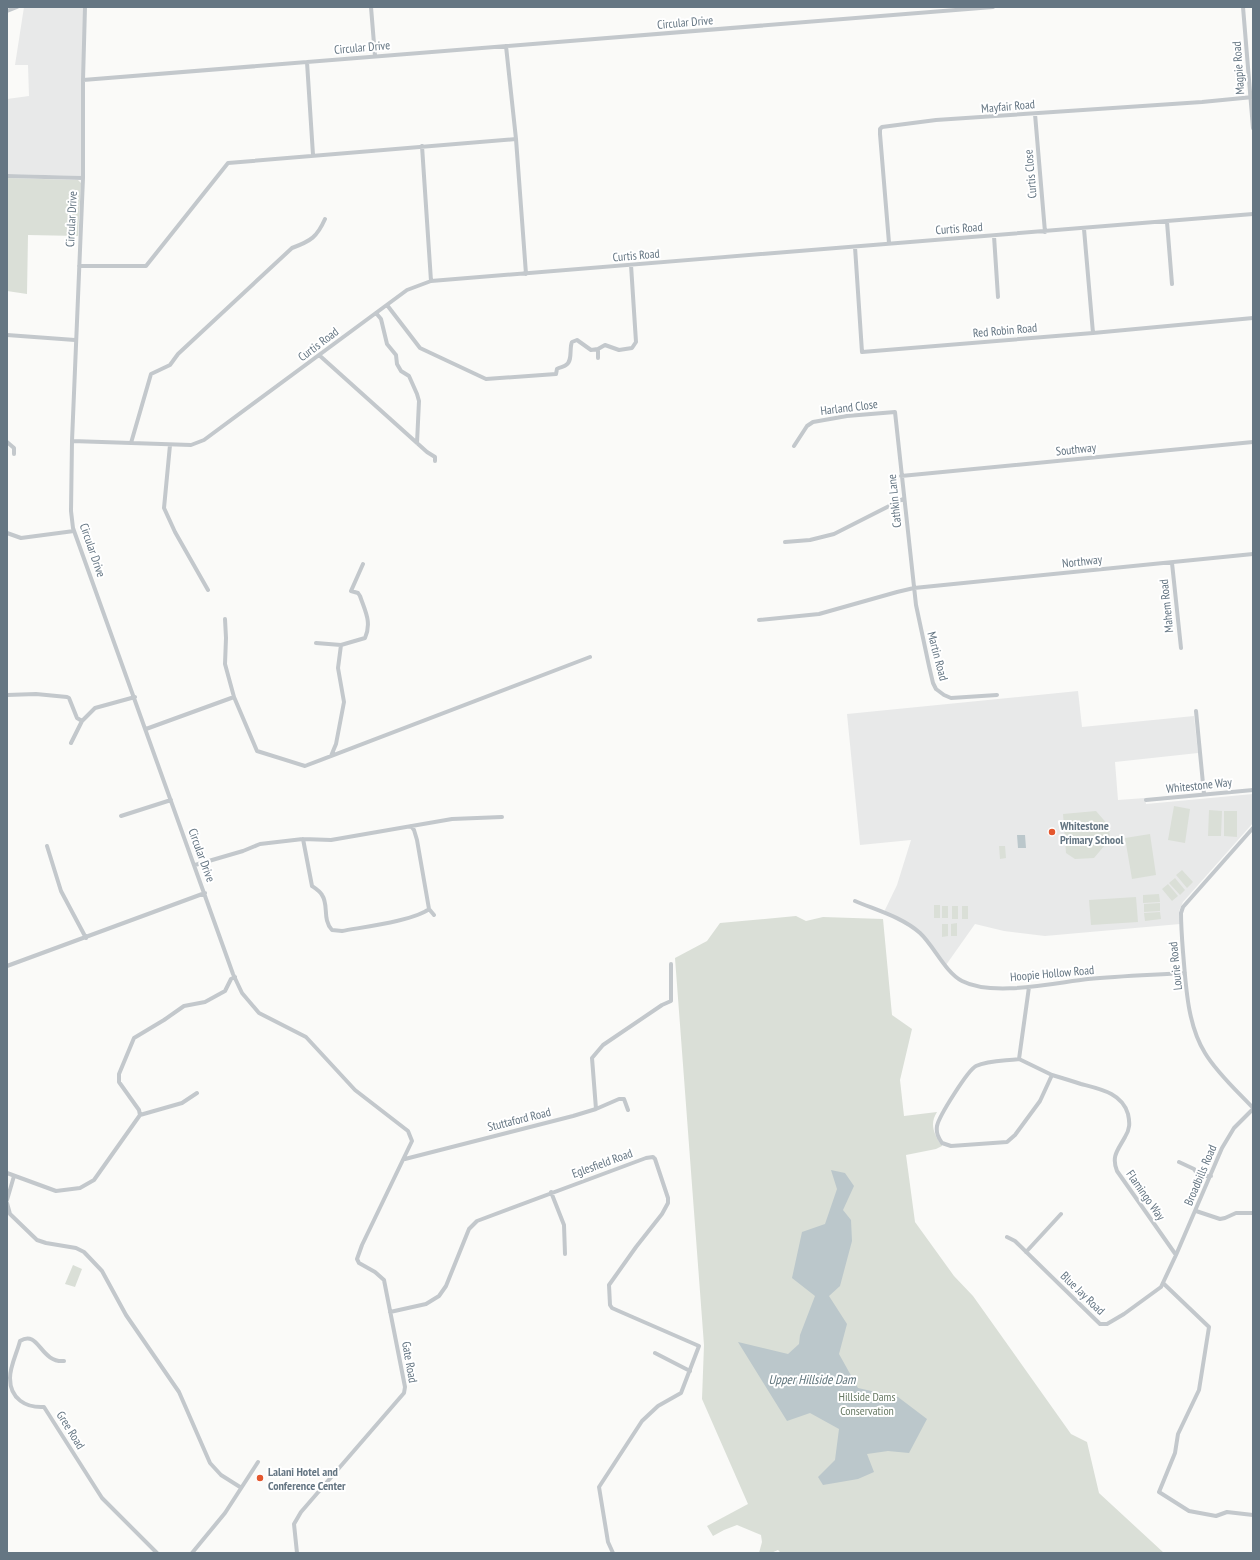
<svg xmlns="http://www.w3.org/2000/svg" width="1260" height="1560" viewBox="0 0 1260 1560" font-family="'PT Sans Narrow',sans-serif">
  <style>
    .built { fill: #e8e9e9 }
    .green { fill: #dadfd7 }
    .water { fill: #bbc7cb }
    .lines { fill: none; stroke-linecap: round; stroke-linejoin: round }
    .minor { stroke: #c3c8cc; stroke-width: 4 }
    .poi-dot { fill: #e4572e; stroke: #fff; stroke-width: 1.5 }
    .labels { text-anchor: middle; dominant-baseline: central; stroke-width: 4; stroke-linejoin: round; paint-order: stroke }
    .street-label { font-size: 12px; fill: #657683; stroke: #fff }
    .poi-label { font-size: 12px; font-weight: bold; fill: #657683; stroke: #fff; text-anchor: start }
    .park-label { font-size: 12px; fill: #687a64; stroke: #fff }
    .water-label { font-size: 13px; font-style: italic; fill: #60757c; stroke: #fff }
  </style>
  <rect width="100%" height="100%" fill="#fafaf8"/>
  <path class="built" d="M24 7H84L82 176 7 174V99L29 96 28 65H15Z
    M1078 691 1082 727 1194 716 1198 753 1115 762 1118 800 1145 798 1146 804 1253 794V823L1183 902 1179 911 1180 924 1045 936 1004 931 975 924 946 965 921 933 884 912 897 885 911 840 860 845 847 714Z"/>
  <path class="green" d="M7 178 78 180 81 183 78 236 28 235 27 294 7 291Z
    M1174 806 1190 809 1185 843 1168 840Z
    M1209 810 1222 811 1221 836H1208Z
    M1096 811 1109 826 1110 839 1094 858 1075 859 1066 853 1063 814Z
    M1224 811H1237V837L1224 836Z
    M1150 834 1156 875 1132 879 1125 838Z
    M999 846H1005L1006 858 1000 859Z
    M1182 870 1193 882 1187 888 1176 875Z
    M1175 878 1185 890 1180 895 1169 883Z
    M1168 884 1178 896 1172 901 1162 889Z
    M1159 894 1160 902 1143 903V895Z
    M1136 897 1138 922 1091 925 1089 900Z
    M1160 903V911L1144 912V904Z
    M934 905H940V918H934Z
    M942 906H948V918H942Z
    M952 906H958V919H952Z
    M962 906H968V919H962Z
    M1160 912 1161 919 1145 921 1144 913Z
    M796 916 806 921 823 917 883 919 892 1015 912 1029 900 1080 904 1116 937 1112C930 1123 933 1132 940 1143L942 1144V1146L936 1149 906 1155 915 1222 954 1276 973 1296 1071 1434 1087 1442 1099 1493 1164 1553H781L778 1550 771 1553H759L762 1542 761 1535 737 1525 724 1530 713 1536 707 1526 748 1504 702 1399 704 1345 675 958 707 941 720 923Z
    M957 923V936H951V924Z
    M942 924H948V936L942 937Z
    M73 1265 82 1269 75 1287 65 1284Z"/>
  <path class="water" d="M1017 835H1025L1026 848H1018Z
    M831 1170 845 1173 854 1186 843 1210 851 1220 852 1241 840 1286 829 1296 847 1324 839 1354 858 1388 898 1397 927 1419 909 1453 888 1451 867 1454 874 1472 858 1479 823 1485 818 1477 835 1460 839 1429 810 1413 787 1421 738 1342 788 1354 799 1344 800 1335 815 1296 792 1278 802 1232 825 1224 837 1189Z"/>
  <g class="lines">
    <path class="minor" d="M85 7 83 80V178L72 441 71 511 73 528 233 974 242 993 259 1013 306 1037 355 1090 408 1131 412 1141 362 1245 357 1259 359 1263 375 1272 384 1280 405 1387 404 1393 301 1512 294 1524 297 1553
      M371 7 375 56
      M1243 7 1253 128
      M7 11 17 7
      M506 46 516 139 526 274
      M307 62 313 155
      M83 80 993 7
      M1035 114 1045 232
      M422 146 431 281
      M7 176 83 178
      M1167 222 1172 284
      M1084 229 1093 333
      M994 236 998 297
      M889 243 880 134V129L882 127 936 120 1202 102 1253 97
      M855 247 862 352 1093 333 1253 318
      M79 266H146L228 163 516 139
      M387 305 420 348 486 379 556 374 557 369C560 367 564 367 566 365 573 361 569 348 572 342L577 340 591 350 598 349
      M376 313 381 319 387 344 396 355 397 364 401 371 409 376 417 394 419 401 417 443
      M7 335 75 340
      M319 355 427 452 435 457V461
      M598 358V349L605 345 619 350 632 348 636 342 631 265
      M72 441 191 445 204 440 407 290 431 281 1253 214
      M7 442 14 448V454
      M131 443 151 374 170 365 178 354 292 248C311 241 317 237 325 219
      M170 445 164 508 175 532 208 590
      M794 446 807 426 813 422 847 416 895 412 916 605 929 666 933 683 936 689 944 695 951 698 997 695
      M901 476 1253 442
      M7 533 21 538 74 531
      M785 542 810 540 834 534 903 499
      M1172 563 1181 648
      M225 619 226 638 225 664 234 697 257 751 305 766 590 657
      M759 620 819 614 897 592 914 588 1253 554
      M316 643 341 645
      M7 695 36 694 67 697 69 698 77 718 82 721
      M1196 711 1204 794
      M146 729 234 697
      M71 743 82 721 95 708 135 697
      M331 756 336 744 344 702 338 668 341 645 365 638C372 622 365 611 360 596L358 593 351 591 363 564
      M1146 800 1253 790
      M121 816 171 800
      M411 826 414 830 417 840 429 909 434 915
      M1253 828 1183 907 1181 913C1181 926 1182 939 1183 952 1186 985 1187 1024 1205 1053 1217 1073 1237 1091 1253 1108
      M303 839 312 886C315 888 320 891 322 895 329 905 322 919 332 930L342 931C363 927 414 921 429 909
      M47 846 61 891 86 938
      M195 865 243 851 260 844 303 839 331 840 452 819 502 817
      M855 901C876 910 902 917 920 933 934 946 945 972 962 981 993 997 1053 983 1088 979 1120 976 1153 975 1185 973
      M7 966 205 893
      M1019 1059 1052 1075 1040 1101 1015 1135 1007 1142 951 1146 942 1143C938 1137 936 1133 937 1126 939 1116 968 1070 976 1066 989 1060 1006 1061 1019 1059Z
      M1019 1059 1029 987
      M1052 1075C1062 1078 1072 1081 1081 1084 1100 1089 1122 1093 1128 1114 1130 1123 1130 1129 1125 1137 1118 1150 1111 1156 1117 1171L1176 1255
      M596 1109 592 1058 603 1045 662 1005 671 1001V964
      M140 1115 139 1110 119 1082V1074L134 1038 164 1020 184 1006 205 1002 225 991 231 979 235 977
      M405 1159 573 1116 596 1109 619 1099H624L628 1110
      M1179 1162 1194 1169 1199 1176H1211
      M7 1173 56 1191 80 1188 94 1180 140 1115 182 1103 197 1093
      M551 1192 564 1225 565 1254
      M7 1200 14 1176
      M7 1203 10 1214 37 1240 46 1243 76 1248 84 1252 102 1271 126 1315 179 1392 210 1463 221 1475 240 1487
      M1196 1211 1220 1219 1225 1218 1236 1213H1252
      M1007 1237 1015 1241 1100 1324H1107L1124 1314 1161 1287 1176 1255 1222 1148 1234 1128 1253 1109
      M1026 1252 1061 1214
      M1163 1283 1209 1327 1199 1390 1178 1434 1175 1453 1159 1492 1189 1511 1216 1516 1227 1512 1253 1515
      M390 1312 426 1304 439 1296 446 1286 469 1229 477 1221 646 1158 653 1157 655 1159 668 1198V1203L662 1214 636 1247 609 1285 610 1305 612 1308 621 1312 699 1346 681 1393 658 1406 642 1421 599 1487 608 1542 613 1553
      M655 1353 690 1371
      M64 1361C40 1363 39 1329 20 1341 17 1353 10 1366 10 1378 10 1399 26 1408 44 1407L102 1498 157 1553
      M192 1553 225 1513 258 1462"/>
  </g>
  <g class="poi-dot">
    <circle cx="1052" cy="832" r="4"/>
    <circle cx="260" cy="1478" r="4"/>
  </g>
  <g class="labels">
    <g class="street-label">
      <text transform="translate(685 22) rotate(-5)">Circular Drive</text>
      <text transform="translate(362 47) rotate(-5)">Circular Drive</text>
      <text transform="translate(1238 68) rotate(-94)">Magpie Road</text>
      <text transform="translate(1008 106) rotate(-5)">Mayfair Road</text>
      <text transform="translate(1030 174) rotate(-95)">Curtis Close</text>
      <text transform="translate(71 219) rotate(-87)">Circular Drive</text>
      <text transform="translate(959 228) rotate(-4)">Curtis Road</text>
      <text transform="translate(636 255) rotate(-5)">Curtis Road</text>
      <text transform="translate(1005 330) rotate(-5)">Red Robin Road</text>
      <text transform="translate(318 344) rotate(-37)">Curtis Road</text>
      <text transform="translate(849 407) rotate(-7)">Harland Close</text>
      <text transform="translate(1076 449) rotate(-6)">Southway</text>
      <text transform="translate(894 501) rotate(-96)">Cathkin Lane</text>
      <text transform="translate(93 550) rotate(71)">Circular Drive</text>
      <text transform="translate(1082 561) rotate(-6)">Northway</text>
      <text transform="translate(1166 606) rotate(-96)">Mahem Road</text>
      <text transform="translate(938 656) rotate(75)">Martin Road</text>
      <text transform="translate(1199 785) rotate(-6)">Whitestone Way</text>
      <text transform="translate(202 855) rotate(70)">Circular Drive</text>
      <text transform="translate(1175 966) rotate(-96)">Lourie Road</text>
      <text transform="translate(1052 973) rotate(-5)">Hoopie Hollow Road</text>
      <text transform="translate(519 1119) rotate(-14)">Stuttaford Road</text>
      <text transform="translate(602 1163) rotate(-20)">Eglesfield Road</text>
      <text transform="translate(1200 1175) rotate(-67)">Broadbills Road</text>
      <text transform="translate(1146 1195) rotate(55)">Flamingo Way</text>
      <text transform="translate(1083 1293) rotate(44)">Blue Jay Road</text>
      <text transform="translate(410 1362) rotate(80)">Gate Road</text>
      <text transform="translate(71 1430) rotate(58)">Gree Road</text>
    </g>
    <g class="poi-label">
      <text x="1060" y="825">Whitestone<tspan x="1060" dy="14">Primary School</tspan></text>
      <text x="268" y="1471">Lalani Hotel and<tspan x="268" dy="14">Conference Center</tspan></text>
    </g>
    <g class="park-label">
      <text x="867" y="1396">Hillside Dams<tspan x="867" dy="14">Conservation</tspan></text>
    </g>
    <g class="water-label">
      <text x="812" y="1379">Upper Hillside Dam</text>
    </g>
  </g>
  <rect width="1260" height="1560" fill="none" stroke="#657683" stroke-width="16"/>
</svg>
